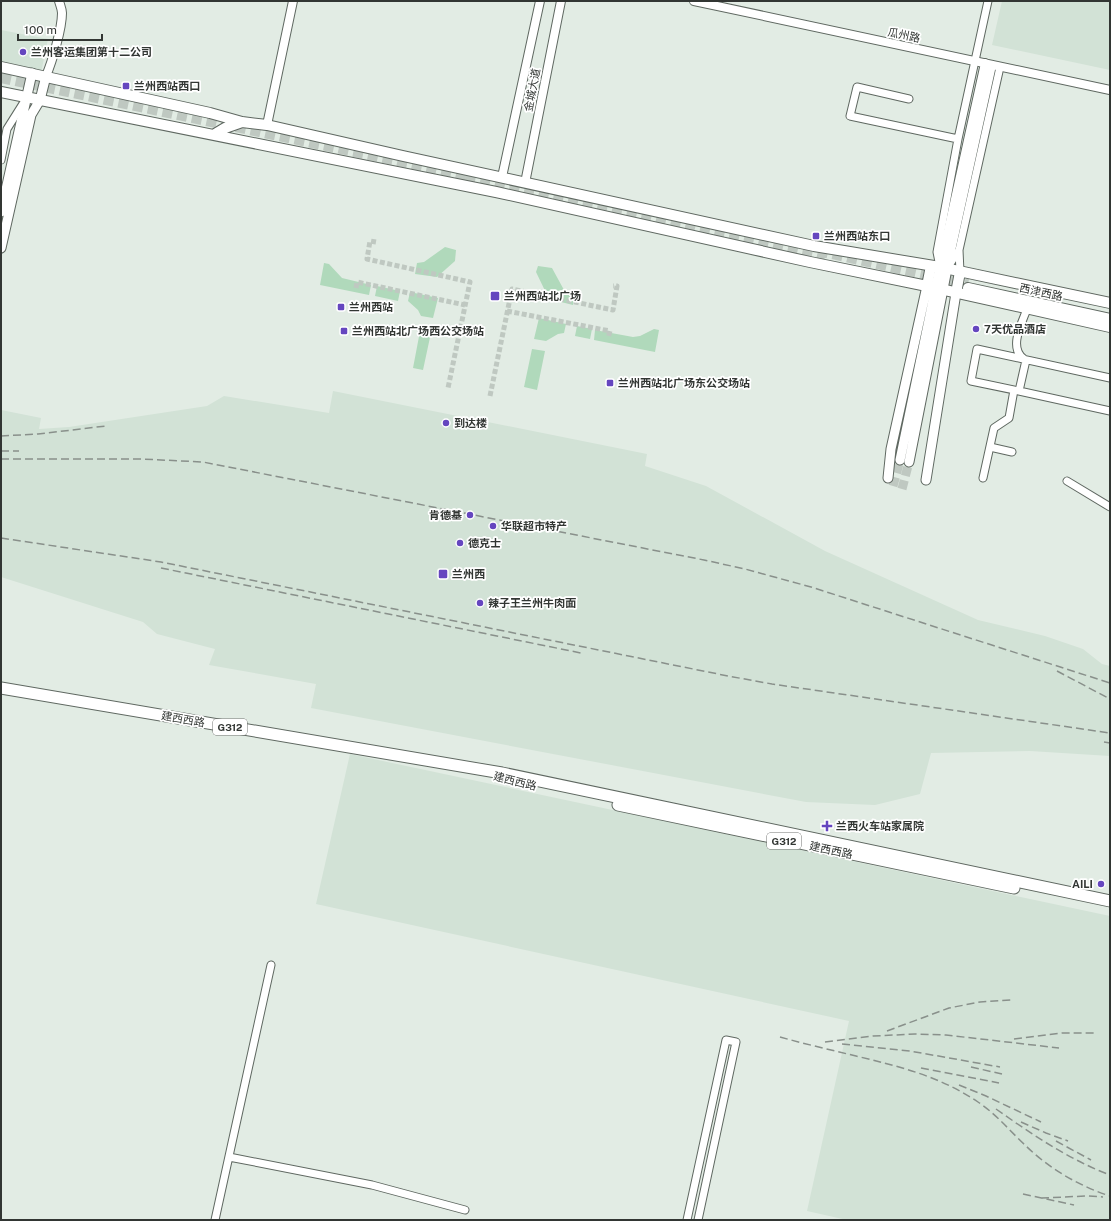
<svg xmlns="http://www.w3.org/2000/svg" width="1111" height="1221" viewBox="0 0 1111 1221" font-family="'Public Sans','Noto Sans SC',sans-serif">
  <style>
    .built { fill: #d2e2d6 }
    .green { fill: #b0d9bb }
    .lines { fill: none; stroke-linecap: round; stroke-linejoin: round }
    .pedestrian-tunnel { stroke: #bfc8c1; stroke-width: 5; stroke-dasharray: 5 2.5; stroke-linecap: butt }
    .secondary-tunnel { stroke: #bfc8c1; stroke-width: 9; stroke-dasharray: 9 4.5; stroke-linecap: butt }
    .primary-tunnel { stroke: #bfc8c1; stroke-width: 10; stroke-dasharray: 10 5; stroke-linecap: butt }
    .minor-casing { stroke: #5f6861; stroke-width: 9 }
    .tertiary-casing { stroke: #5f6861; stroke-width: 10 }
    .secondary-casing { stroke: #5f6861; stroke-width: 11 }
    .primary-casing { stroke: #5f6861; stroke-width: 12 }
    .trunk-casing { stroke: #5f6861; stroke-width: 13 }
    .minor { stroke: #fff; stroke-width: 7 }
    .tertiary { stroke: #fff; stroke-width: 8 }
    .secondary { stroke: #fff; stroke-width: 9 }
    .primary { stroke: #fff; stroke-width: 10 }
    .trunk { stroke: #fff; stroke-width: 11 }
    .rail { stroke: #89908b; stroke-width: 1.5; stroke-dasharray: 8 4; stroke-linecap: butt }
    .poi-dot { fill: #6546bf; stroke: #fff; stroke-width: 1.5 }
    .labels { text-anchor: middle; dominant-baseline: central; stroke-width: 3.5; stroke-linejoin: round; paint-order: stroke }
    .shield { fill: #fff; stroke: #707270; stroke-width: 1 }
    .shield-label { font-size: 10px; font-weight: bold; fill: #323633 }
    .street-label { font-size: 11px; fill: #323633; stroke: #fff }
    .poi-label { font-size: 11px; font-weight: bold; fill: #323633; stroke: #fff; text-anchor: start }
  </style>
  <rect width="100%" height="100%" fill="#e2ece4"/>
  <path class="built" d="M1002 1H1110V70L992 45Z
    M1 30 48 39 41 73 1 65Z
    M333 391 647 454 645 466 706 486 825 551 978 620 1045 636 1083 649 1102 664 1110 666V756L1030 751 931 753 920 794 875 805 806 802 311 708 316 684 209 665 215 649 157 634 143 622 1 577V410L41 418 39 429 69 427 207 406 224 396 329 413Z
    M350 754 1110 916V1220H847L807 1211 849 1021 316 904Z"/>
  <path class="green" d="M445 247 456 250 455 261 437 277 415 274 417 263 424 262Z
    M324 263 329 264 342 278 371 285 369 295 320 285Z
    M538 266 552 268 564 290 574 294 573 305 549 299 536 272Z
    M377 286 400 291 398 301 375 296Z
    M410 292 438 298 433 318 421 316 418 310 408 301Z
    M539 318 566 324 564 333 558 334 546 341 534 339Z
    M421 326 432 328 423 370 413 368Z
    M577 326 592 329 590 339 575 336Z
    M654 329 659 330 655 352 594 340 595 330 633 337 640 336Z
    M532 349 545 351 537 390 524 387Z"/>
  <g class="lines">
    <path class="pedestrian-tunnel" d="M376 242 370 241 367 259 470 282 448 388
      M356 288 357 282 465 305
      M507 311 610 331 608 338
      M490 396 512 289 613 310 617 286H613"/>
    <path class="secondary-tunnel" d="M893 486 900 460
      M902 489 909 462"/>
    <path class="primary-tunnel" d="M1 78 474 177
      M465 180 825 257
      M818 251 968 284"/>
    <defs>
      <path id="minor" d="M909 99 857 87 850 116 958 139
        M1 160 7 129 24 102
        M959 250 960 272
        M940 267 937 252 958 139 988 1
        M948 267 959 250 1000 67
        M1024 359C1008 348 1022 323 1027 309
        M1026 360 1019 391 1110 411
        M1019 391 971 381 977 349 1110 378
        M990 447 1012 452
        M983 478 994 428 1009 418 1014 390
        M1067 481 1110 507
        M229 1157 372 1185 465 1210
        M215 1220 271 965
        M687 1220 726 1040 736 1042 698 1220"/>
      <path id="tertiary" d="M694 1 1110 90
        M46 76C52 62 62 29 62 13 62 9 60 5 59 1
        M267 125 293 1
        M502 177 540 1
        M525 183 561 1
        M940 267 985 63
        M947 269 992 65"/>
      <path id="secondary" d="M1 212 32 73
        M1 248 31 115 40 100 46 76
        M900 460 940 267
        M909 462 947 269
        M888 478 891 449 927 286
        M926 480 956 293"/>
      <path id="primary" d="M1 67 210 113 242 122 267 125 403 156 814 246 940 267 1110 303
        M1 92 496 192 810 262 927 286 1110 327
        M215 134 225 128 242 122
        M927 286 931 266
        M968 288 1110 319
        M956 293 960 272"/>
      <path id="trunk" d="M1 688 502 773 1110 901
        M618 805 1014 888"/>
    </defs>
    <use href="#minor" class="minor-casing"/>
    <use href="#tertiary" class="tertiary-casing"/>
    <use href="#secondary" class="secondary-casing"/>
    <use href="#primary" class="primary-casing"/>
    <use href="#trunk" class="trunk-casing"/>
    <use href="#minor" class="minor"/>
    <use href="#tertiary" class="tertiary"/>
    <use href="#secondary" class="secondary"/>
    <use href="#primary" class="primary"/>
    <use href="#trunk" class="trunk"/>
    <path class="rail" d="M1 436 38 434 106 426
      M1 451H19
      M1 459H141L203 462 704 560 745 569 811 587 1110 683
      M1 538 161 562 728 676 772 684 1110 733
      M161 568 581 653
      M1057 671 1110 699
      M1104 742 1110 743
      M887 1031 949 1008 980 1002 1012 1000
      M780 1037C805 1044 831 1050 856 1056 901 1067 939 1076 978 1102 996 1114 1009 1130 1025 1145 1048 1168 1079 1186 1110 1196
      M1014 1039 1062 1033H1094
      M825 1042 873 1036 915 1034 946 1035 1059 1048
      M842 1044 910 1051 1000 1067
      M971 1067 1002 1074
      M921 1068 999 1083
      M959 1085 986 1096 1041 1122
      M996 1109C1033 1135 1068 1159 1110 1175
      M1021 1122 1046 1133 1068 1141
      M1056 1141 1091 1160
      M1023 1194 1074 1205
      M1041 1198 1087 1196 1103 1197"/>
  </g>
  <g class="poi-dot">
    <circle cx="23" cy="52" r="4"/>
    <rect x="122" y="82" width="8" height="8" rx="2"/>
    <rect x="812" y="232" width="8" height="8" rx="2"/>
    <rect x="490" y="291" width="10" height="10" rx="2"/>
    <rect x="337" y="303" width="8" height="8" rx="2"/>
    <circle cx="976" cy="329" r="4"/>
    <rect x="340" y="327" width="8" height="8" rx="2"/>
    <rect x="606" y="379" width="8" height="8" rx="2"/>
    <circle cx="446" cy="423" r="4"/>
    <circle cx="470" cy="515" r="4"/>
    <circle cx="493" cy="526" r="4"/>
    <circle cx="460" cy="543" r="4"/>
    <rect x="438" y="569" width="10" height="10" rx="2"/>
    <circle cx="480" cy="603" r="4"/>
    <path d="M825 820h4v4h4v4h-4v4h-4v-4h-4v-4h4z"/>
    <circle cx="1101" cy="884" r="4"/>
  </g>
  <g class="labels">
    <g class="shield">
      <rect x="213" y="719" width="34" height="16" rx="3"/>
      <rect x="767" y="833" width="34" height="16" rx="3"/>
    </g>
    <g class="shield-label">
      <text x="230" y="727">G312</text>
      <text x="784" y="841">G312</text>
    </g>
    <g class="street-label">
      <text transform="translate(904 35) rotate(12)">瓜州路</text>
      <text transform="translate(532 90) rotate(-79)">金城大道</text>
      <text transform="translate(1041 292) rotate(12)">西津西路</text>
      <text transform="translate(183 719) rotate(10)">建西西路</text>
      <text transform="translate(515 781) rotate(14)">建西西路</text>
      <text transform="translate(831 850) rotate(12)">建西西路</text>
    </g>
    <g class="poi-label">
      <text x="31" y="52">兰州客运集团第十二公司</text>
      <text x="134" y="86">兰州西站西口</text>
      <text x="824" y="236">兰州西站东口</text>
      <text x="504" y="296">兰州西站北广场</text>
      <text x="349" y="307">兰州西站</text>
      <text x="984" y="329">7天优品酒店</text>
      <text x="352" y="331">兰州西站北广场西公交场站</text>
      <text x="618" y="383">兰州西站北广场东公交场站</text>
      <text x="454" y="423">到达楼</text>
      <text x="462" y="515" text-anchor="end">肯德基</text>
      <text x="501" y="526">华联超市特产</text>
      <text x="468" y="543">德克士</text>
      <text x="452" y="574">兰州西</text>
      <text x="488" y="603">辣子王兰州牛肉面</text>
      <text x="836" y="826">兰西火车站家属院</text>
      <text x="1093" y="884" text-anchor="end">AILI</text>
    </g>
  </g>
  <rect width="1111" height="1221" fill="none" stroke="#323633" stroke-width="4"/>
  <path d="M18 34v6h84v-6" fill="none" stroke="#323633" stroke-width="2"/>
  <text x="24" y="34" font-size="12" fill="#323633" stroke="#ffffff" stroke-width="3" paint-order="stroke">100 m</text>
</svg>
